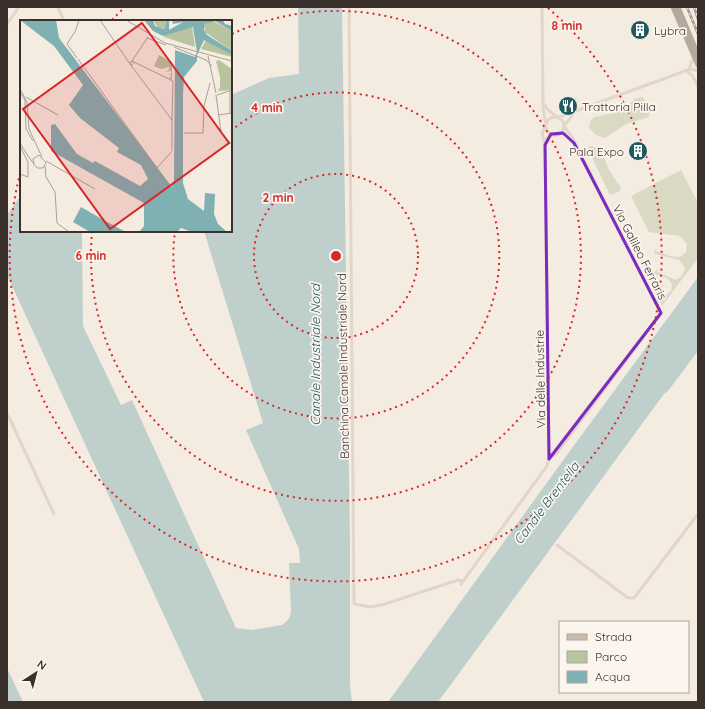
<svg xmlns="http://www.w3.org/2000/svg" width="705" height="709" viewBox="0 0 705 709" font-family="Quicksand,sans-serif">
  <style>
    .green { fill: #b8c4a0 }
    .water { fill: #7fb0b2 }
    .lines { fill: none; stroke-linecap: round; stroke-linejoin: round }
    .minor { stroke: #cdbbac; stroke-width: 3 }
    .trunk { stroke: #6c584f; stroke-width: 5 }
    .rail-casing { stroke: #3b302b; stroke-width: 2.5 }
    .rail { stroke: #fbf5ee; stroke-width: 1; stroke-dasharray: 3; stroke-linecap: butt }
    .marked { fill: none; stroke: #7b2cbf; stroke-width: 3; stroke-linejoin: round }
    .ring { fill: none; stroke: #d62828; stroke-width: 2; stroke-dasharray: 2 4 }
    .labels { text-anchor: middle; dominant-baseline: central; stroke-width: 3.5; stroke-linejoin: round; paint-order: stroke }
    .poi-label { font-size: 12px; fill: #3b302b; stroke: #fbf5ee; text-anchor: start }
    .street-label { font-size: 12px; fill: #3b302b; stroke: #fbf5ee }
    .water-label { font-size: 13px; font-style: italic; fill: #1f5a5e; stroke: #fbf5ee }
    .inset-road { fill: none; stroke: #aaa098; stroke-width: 1 }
    .view { fill: #d62828; fill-opacity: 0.15; stroke: #d62828; stroke-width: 2 }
    .inset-edge { fill: none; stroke: #3b302b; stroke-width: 2 }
    .centre { fill: #d62828; stroke: #fbf5ee; stroke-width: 2 }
    .ring-label { font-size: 12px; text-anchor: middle; font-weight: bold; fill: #d62828; stroke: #fbf5ee; stroke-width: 3.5; stroke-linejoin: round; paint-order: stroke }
  </style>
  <rect width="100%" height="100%" fill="#f4ebe1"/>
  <path class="green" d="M642 97C647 101 650 111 649 117L626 124 605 138 596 135 589 128 590 122 594 117 618 112 635 99Z
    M591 146 601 150 609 170 621 188 620 191 610 195 609 193 588 149V147Z
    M681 170 698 203V258L662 306 655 291 660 295H666L671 291 672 284 667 278 655 274 654 276V272L658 269 657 272 676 280 682 276 685 268 679 260 655 254V257L654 252 657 248 656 251C666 254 678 262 686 252L687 244 680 236 649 232 631 196Z"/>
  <path class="water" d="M298 7H342L350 542V685L352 702H204L7 275V215L21 195V231H82L83 326 121 405 132 400 236 628 252 630 282 625C288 621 290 618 291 611L289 563H300L299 549 246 430 263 423 204 231H231V95L269 78 299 74Z
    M698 277V351L668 391 664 394 438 702H388L564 459Z
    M7 668 23 702H7Z"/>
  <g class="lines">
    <path class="minor" d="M58 7 64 21
      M349 7 354 604 371 607 385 604 458 580 463 581
      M542 7 543 108 546 124
      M7 24 19 7
      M689 69 694 56
      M686 71 692 75 698 86
      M544 104 548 110 557 117
      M546 126a9 9 0 1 1 18 0a9 9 0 1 1-18 0Z
      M559 117 685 71 691 69 698 71
      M565 125 573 114
      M545 145 542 133 546 125
      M7 413 54 514
      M549 459 557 453 661 313 572 137 565 128
      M557 545 628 598H634L698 514
      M461 584 547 466 549 459 545 145 546 140 551 134"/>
    <path class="trunk" d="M673 7 698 65
      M678 7 698 55"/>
    <defs>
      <path id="rail" d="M687 7 698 34
        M694 7 698 19"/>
    </defs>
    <use href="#rail" class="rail-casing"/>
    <use href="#rail" class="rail"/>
  </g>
  <path d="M0 0H705V709H0ZM563 133 574 143 661 313 549 459 545 145 551 134Z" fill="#f4ebe1" fill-opacity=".55" fill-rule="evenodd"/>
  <path class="marked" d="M563 133 574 143 661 313 549 459 545 145 551 134Z"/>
  <g class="ring">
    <circle cx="336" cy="256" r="82"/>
    <path d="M231 131A163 163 0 1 1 175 232"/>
    <path d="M232 34A245 245 0 1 1 92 233"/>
    <path d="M112 20A326 326 0 0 1 124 8M548 8A326 326 0 1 1 20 174"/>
  </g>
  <defs>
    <symbol id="building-disc" viewBox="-11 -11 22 22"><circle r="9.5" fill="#1f5a5e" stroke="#fbf5ee"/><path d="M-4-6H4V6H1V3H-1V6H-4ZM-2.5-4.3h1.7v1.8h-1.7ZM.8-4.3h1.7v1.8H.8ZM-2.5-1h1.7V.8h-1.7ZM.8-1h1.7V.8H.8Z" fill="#fff"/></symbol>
    <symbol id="restaurant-disc" viewBox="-11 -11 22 22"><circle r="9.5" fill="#1f5a5e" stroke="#fbf5ee"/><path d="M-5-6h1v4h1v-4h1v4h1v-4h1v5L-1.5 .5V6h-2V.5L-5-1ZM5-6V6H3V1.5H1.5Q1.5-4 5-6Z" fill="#fff"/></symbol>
  </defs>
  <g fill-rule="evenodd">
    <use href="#building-disc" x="629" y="19" width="22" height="22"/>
    <use href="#restaurant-disc" x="557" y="95" width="22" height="22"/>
    <use href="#building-disc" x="627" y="140" width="22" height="22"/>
  </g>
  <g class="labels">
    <g class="poi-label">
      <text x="654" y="30">Lybra</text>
      <text x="582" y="106">Trattoria Pilla</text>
      <text x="624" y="151" text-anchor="end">Pala Expo</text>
    </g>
    <g class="street-label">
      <text transform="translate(640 252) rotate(63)">Via Galileo Ferraris</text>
      <text transform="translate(343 366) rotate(-91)">Banchina Canale Industriale Nord</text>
      <text transform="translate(540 379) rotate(-91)">Via delle Industrie</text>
    </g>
    <g class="water-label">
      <text transform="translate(315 355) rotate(-90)">Canale Industriale Nord</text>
      <text transform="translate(546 503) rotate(-53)">Canale Brentella</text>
    </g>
  </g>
  <g transform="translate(20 20)">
    <rect width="212" height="212" fill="#f4ebe1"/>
    <path d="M133 0H146L145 8 139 9ZM193 1 212 11V31L185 12V4ZM172 6 175 27 144 17 145 15ZM186 20 212 35V37L181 29ZM139 35 152 42V60L149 59 151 55H147L151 54V51L144 52 149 50V47L141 49 134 46ZM199 40 212 49V70L198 71 200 67V57L196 41Z" fill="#b8c4a0"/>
    <path d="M0 0H36L39 18 152 167 154 160 155 30 175 37 177 32 173 7 143 16 133 11 124 0H133L135 6 143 9 145 8 146 0H149V10L163 2 153 4 152 0H203L205 4 212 6V11L195 1 185 4 184 10 187 15 212 31V35L184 20 177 35V41L164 57 163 75V163L168 179 184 191 185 173 195 174 194 194 198 204 207 212H172L161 208 157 212H119L124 206V183L31 131V105L35 104 57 134 73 143 75 141 120 166 128 159 121 145 97 132 99 128 60 98 49 85 63 65 34 26ZM61 187 89 203 106 212H70L53 202Z" fill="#7fb0b2"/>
    <path class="inset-road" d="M80 0 110 44M106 0 145 23 212 41M127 18 146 25M154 27 186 40 192 46M188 36 196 73M57 38 47 24 55 12 59 0M58 39 137 148 152 131M111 41 114 42 112 45 110 44ZM112 41 128 17M114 42 153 61 152 100M110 44 152 100V130M0 69 7 82 9 109 22 137M210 71V93M0 72 5 80 6 109 13 121M196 75 201 112 212 125M197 75 212 70M6 77 38 95M198 95 212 93M164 113H183L184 86 190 63M0 123 8 136 13 143 17 148H23L26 143 19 135 13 139 14 144M0 126 8 142V157L0 154M26 141 75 169M25 146 26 157 35 172 37 203 49 212"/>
    <path class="view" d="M122 3 209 123 90 209 3 89Z"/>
    <rect width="212" height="212" class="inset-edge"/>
  </g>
  <circle cx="336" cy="256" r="6" class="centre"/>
  <g class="ring-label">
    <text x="567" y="30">8 min</text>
    <text x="267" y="112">4 min</text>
    <text x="278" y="202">2 min</text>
    <text x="91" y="260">6 min</text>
  </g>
  <rect width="705" height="709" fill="none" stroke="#3b302b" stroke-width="16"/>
  <rect x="559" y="621" width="130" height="72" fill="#fbf5ee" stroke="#aea6a0"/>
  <rect x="567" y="634" width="20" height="6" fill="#cdbbac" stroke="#aea6a0"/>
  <text x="595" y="641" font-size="12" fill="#3b302b">Strada</text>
  <rect x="567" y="651" width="20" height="12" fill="#b8c4a0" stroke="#aea6a0"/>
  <text x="595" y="661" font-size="12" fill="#3b302b">Parco</text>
  <rect x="567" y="671" width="20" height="12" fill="#7fb0b2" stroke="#aea6a0"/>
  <text x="595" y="681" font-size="12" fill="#3b302b">Acqua</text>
  <g transform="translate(36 673) rotate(36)" stroke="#fbf5ee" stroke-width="3" paint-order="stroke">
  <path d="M0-3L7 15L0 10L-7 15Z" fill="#3b302b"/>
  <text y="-6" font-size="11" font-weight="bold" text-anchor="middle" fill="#3b302b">N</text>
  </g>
</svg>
